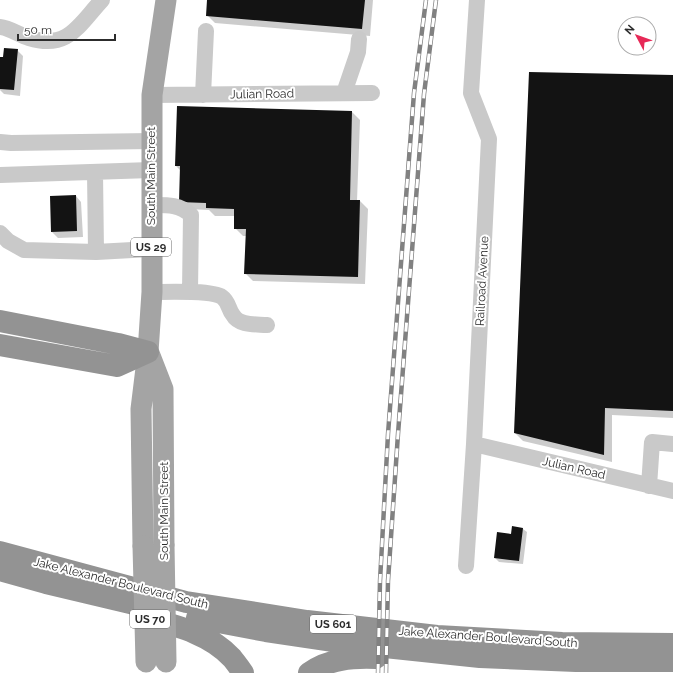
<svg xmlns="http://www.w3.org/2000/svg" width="673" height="673" viewBox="0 0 673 673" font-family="Raleway,sans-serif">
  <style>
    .shadow { fill: #0003 }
    .building { fill: #131313 }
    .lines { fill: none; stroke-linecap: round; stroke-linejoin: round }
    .minor { stroke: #c9c9c9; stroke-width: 16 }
    .major { stroke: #a4a4a4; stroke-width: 21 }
    .highway { stroke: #939393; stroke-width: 22 }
    .rail-casing { stroke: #818181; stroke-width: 4.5 }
    .rail { stroke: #fff; stroke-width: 3; stroke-dasharray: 9; stroke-linecap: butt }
    .major-bridge { stroke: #a4a4a4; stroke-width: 21 }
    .labels { text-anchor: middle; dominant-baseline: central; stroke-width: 4; stroke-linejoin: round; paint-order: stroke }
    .shield { fill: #fff; stroke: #6b6b6b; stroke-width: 1 }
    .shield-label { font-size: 11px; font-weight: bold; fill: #2c2c2c }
    .street-label { font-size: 12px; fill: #2c2c2c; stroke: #fff }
  </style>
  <rect width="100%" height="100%" fill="#fff"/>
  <path class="shadow" d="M208 0H373L370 36 215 23 207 15Z
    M17 50 23 56 20 96 4 94 0 90V58H4Z
    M673 76V418L612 415V462L523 441 515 433Z
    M178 107 352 112 360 120 357 201H360L368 209 365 284 253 281 245 273 246 236H243L235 228V216H215L209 210 188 209 181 171 176 166Z
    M76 196 81 202 83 237 58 238 52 232Z
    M513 528 523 529 527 532 523 564 499 562 495 558 512 535Z"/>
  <path class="building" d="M207 0H365L362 29 206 16Z
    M4 48 18 49 14 90 0 89V57H3Z
    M529 72 673 75V411L605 408 604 455 514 433Z
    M177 106 352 111 350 200H360L358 277 244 274 246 229H234V209L206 208V203L179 202 180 166H175Z
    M76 195 77 231 51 232 50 196Z
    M512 526 523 528 519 561 494 558 497 532 511 534Z"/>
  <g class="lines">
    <path class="minor" d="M0 27C10 28 19 35 29 38 68 50 78 26 102 0
      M344 93 358 52 359 39
      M152 95 372 93
      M203 95 206 31
      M0 142 11 143 151 141
      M95 172 96 252
      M0 175 151 170
      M151 205C166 205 179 204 191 215L190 292
      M0 233 8 241 24 250 96 252 151 249
      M152 292C165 292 212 290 222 297 229 302 228 309 233 315 239 326 256 324 267 325
      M474 444 673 491
      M649 486 652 442 673 444
      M466 566 474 444 489 139 471 93 477 0"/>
    <path class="major" d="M149 353 163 389 164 545
      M143 546 141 409 148 352 152 292V95L166 0"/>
    <path class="highway" d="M0 321 118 344 148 352
      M0 345 117 366 148 352
      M0 552 186 602 307 621 437 636 562 643 673 644
      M0 570 46 583 164 611
      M147 618C177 626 210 634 232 658 236 663 240 668 243 673
      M197 618 266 631 347 643 480 657 576 661H673
      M309 673C329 659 352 657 376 658"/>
    <defs>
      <path id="rail" d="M378 673 380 581 388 434 414 93 426 0
        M386 673 388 581 398 434 424 94 436 0"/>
    </defs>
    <use href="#rail" class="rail-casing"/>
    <use href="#rail" class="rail"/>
    <path class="major-bridge" d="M164 545 166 662
      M143 546 146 662"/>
  </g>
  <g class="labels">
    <g class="shield">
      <rect x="131" y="238" width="40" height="18" rx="3"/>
      <rect x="130" y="610" width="40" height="18" rx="3"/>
      <rect x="310" y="615" width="46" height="18" rx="3"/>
    </g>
    <g class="shield-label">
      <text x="151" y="247">US 29</text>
      <text x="150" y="619">US 70</text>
      <text x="333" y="624">US 601</text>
    </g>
    <g class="street-label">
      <text transform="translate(262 94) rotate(-1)">Julian Road</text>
      <text transform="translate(151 176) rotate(-90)">South Main Street</text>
      <text transform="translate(482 281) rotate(-87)">Railroad Avenue</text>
      <text transform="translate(574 468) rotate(13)">Julian Road</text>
      <text transform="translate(164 511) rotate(-90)">South Main Street</text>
      <text transform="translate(121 583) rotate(14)">Jake Alexander Boulevard South</text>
      <text transform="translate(488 637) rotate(4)">Jake Alexander Boulevard South</text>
    </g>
  </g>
  <g transform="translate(637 36) rotate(311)"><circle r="19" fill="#ffffff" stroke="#ababab"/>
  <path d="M0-3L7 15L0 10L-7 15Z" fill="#e72957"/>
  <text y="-6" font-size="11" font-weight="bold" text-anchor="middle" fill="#2c2c2c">N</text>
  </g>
  <path d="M18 34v6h97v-6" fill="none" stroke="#2c2c2c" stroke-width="2"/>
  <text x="24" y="34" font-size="12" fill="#2c2c2c" stroke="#ffffff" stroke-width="3" paint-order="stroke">50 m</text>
</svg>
